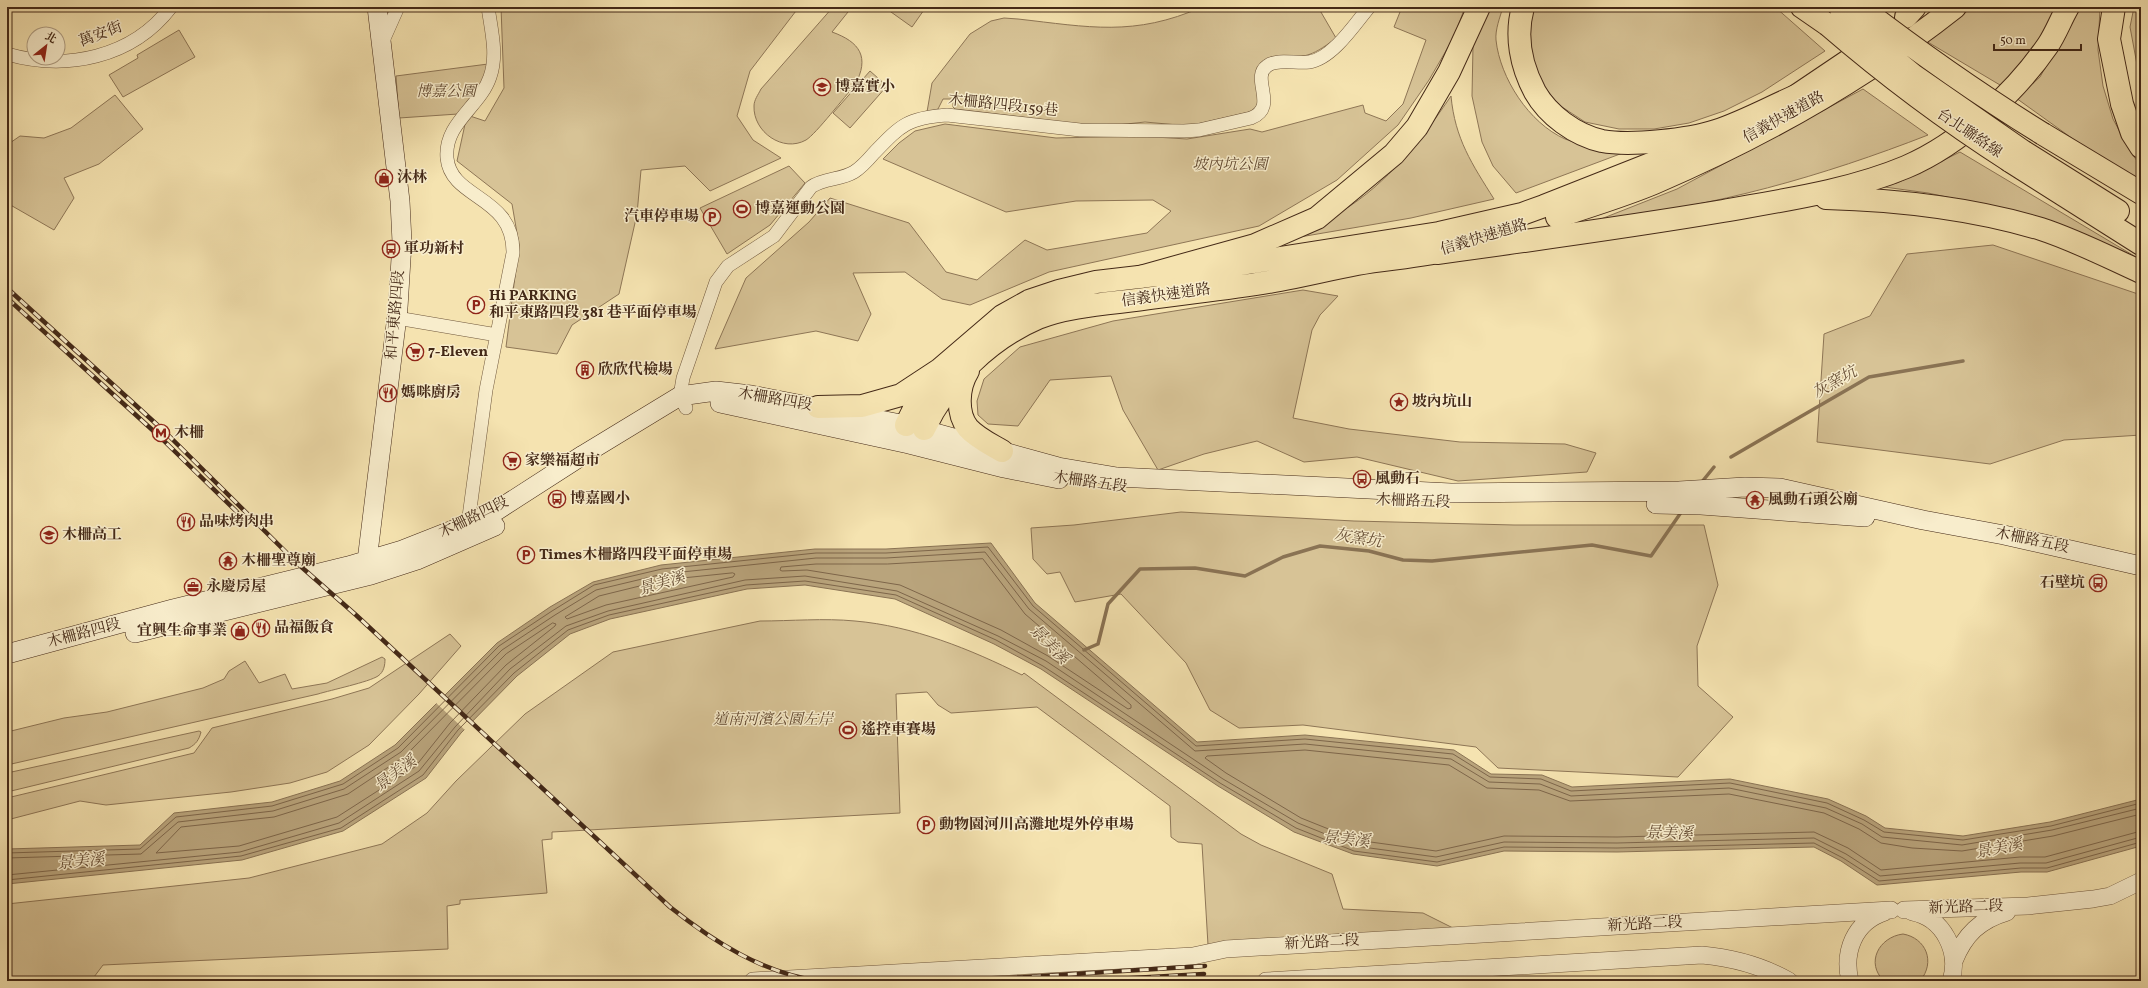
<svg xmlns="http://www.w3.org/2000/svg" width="2148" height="988" viewBox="0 0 2148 988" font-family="Vollkorn,'Noto Serif TC',serif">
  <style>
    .green { fill: #d7c396; stroke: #8e7656 }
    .water { fill: #b9a47c; stroke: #8a7354 }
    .pier { fill: #f5e3b0 }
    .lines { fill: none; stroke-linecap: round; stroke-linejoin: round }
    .shore { stroke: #7e664a; stroke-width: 1 }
    .stream { stroke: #8a7354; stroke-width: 3.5 }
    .minor-casing { stroke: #70583d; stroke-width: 14 }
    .tertiary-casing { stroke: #70583d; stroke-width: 18 }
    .secondary-casing { stroke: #442917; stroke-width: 20 }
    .trunk-casing { stroke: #442917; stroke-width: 24 }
    .motorway-casing { stroke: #442917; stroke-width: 24 }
    .minor { stroke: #f8edcc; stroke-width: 13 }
    .tertiary { stroke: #f8edcc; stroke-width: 17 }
    .secondary { stroke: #f8edcc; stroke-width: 19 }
    .trunk { stroke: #f5e3b0; stroke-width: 22 }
    .motorway { stroke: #f5e3b0; stroke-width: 22 }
    .rail-casing { stroke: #442917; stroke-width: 4.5 }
    .rail { stroke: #f8edcc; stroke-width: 3; stroke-dasharray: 9; stroke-linecap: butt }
    .motorway-bridge-casing { stroke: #442917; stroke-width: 24; stroke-linecap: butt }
    .motorway-bridge { stroke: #f5e3b0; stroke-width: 22 }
    .labels { text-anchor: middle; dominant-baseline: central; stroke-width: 3; stroke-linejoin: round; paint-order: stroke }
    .street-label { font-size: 15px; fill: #442917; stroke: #f8edcc }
    .poi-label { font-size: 15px; font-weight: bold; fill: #442917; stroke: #f8edcc; text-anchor: start }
    .park-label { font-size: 15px; font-style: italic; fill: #614830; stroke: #f8edcc }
    .water-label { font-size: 16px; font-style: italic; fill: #674e35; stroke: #f8edcc }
  </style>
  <rect width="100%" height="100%" fill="#f5e3b0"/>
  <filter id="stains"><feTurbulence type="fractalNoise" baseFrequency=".005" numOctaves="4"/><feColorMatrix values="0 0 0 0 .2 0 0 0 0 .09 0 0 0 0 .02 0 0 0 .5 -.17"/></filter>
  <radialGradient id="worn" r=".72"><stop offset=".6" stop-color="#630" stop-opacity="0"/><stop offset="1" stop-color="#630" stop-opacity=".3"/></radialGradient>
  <path class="green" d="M501 7H799L750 71 737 116 753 140 781 158 710 191 685 166 641 170 637 214 619 294 572 325 557 354 506 347 519 245 512 204 457 161 467 115 485 121 504 88Z
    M833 7H852L832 32C860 42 870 57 855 85 845 96 816 134 806 140 783 153 753 132 754 106 754 100 758 95 761 89Z
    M884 7H926L912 27Z
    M1202 7H1318L1336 38C1309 59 1304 57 1271 58L1258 105 1254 111 1189 126 1145 122 1117 125 1079 124 955 109 953 107V99H943L938 109 927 112 932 83 970 34 991 21 1004 18 1018 19C1089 27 1134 37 1202 7Z
    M1402 7H1465L1454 37 1429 80 1398 125 1337 180 1259 226 1049 272 970 305 942 299 905 272 853 273 871 314 858 341 816 331 715 349 746 278 809 222 830 198 909 223 946 272 977 280 1025 240 1047 250 1147 233 1171 211 1153 200 1076 201 1006 212 883 159 899 143 915 131 945 124 1056 138 1139 136 1187 139 1250 129 1262 132 1363 105 1365 113 1386 121 1403 104 1426 40 1394 27Z
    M1487 7H1503C1500 17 1495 30 1496 40 1500 78 1529 123 1565 139 1584 147 1608 148 1628 151L1516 193 1493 166 1482 142 1472 96 1473 46Z
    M1529 7H1775L1825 51 1762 92 1724 111 1689 123 1654 129H1619L1585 122 1559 105 1539 80 1528 58Z
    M1973 7H2057C2044 35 2025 65 2000 85L1926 41Z
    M2079 7H2100L2098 50 2103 86 2113 119 2129 149 2141 167V181L2080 144 2016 98 2040 77Z
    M2134 7H2141V86L2130 27Z
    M179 30 195 57 123 97 109 75 138 58 137 55Z
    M488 64 482 83 458 114 399 118 396 76Z
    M870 71 887 86 850 128 833 113Z
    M1863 89 1928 135C1823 176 1714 207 1601 219L1677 189Z
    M115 95 143 129 99 164 64 178 74 198 54 230 7 203V145L20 136 44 138 71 128Z
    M1451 96C1455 139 1472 164 1494 199L1411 218 1294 238C1310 229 1327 221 1342 211 1387 184 1422 139 1451 96Z
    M1960 152 2141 260 1988 206 1928 193 1877 186 1897 183Z
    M789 166 805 183 770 225 727 254 700 208Z
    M1993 245 2141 295V435L2064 440 1990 464 1817 442 1824 334 1870 316 1907 254Z
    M1303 290 1338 296 1320 315 1312 330 1293 418 1349 429 1460 442 1565 444 1596 453 1587 472 1458 481 1357 457 1304 462 1257 441 1204 454 1158 470 1123 410 1111 376 1050 380 1018 426 988 424 978 415 977 401 984 379 1020 347 1113 321Z
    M1181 512 1354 521 1514 525H1704L1718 585 1697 646 1698 686 1733 717 1678 777 1498 768 1476 747 1303 725 1239 728 1210 710 1186 663 1121 594 1075 602 1060 572 1047 574 1033 559 1031 528 1074 525Z
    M760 621C791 621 824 618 855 621 913 626 970 649 1022 675L1024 673 1241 834 1261 845 1332 874 1343 909 1423 913 1457 930 1208 945 1202 844 1178 842 1171 837 1170 806 1037 707 951 713 938 705 927 692 896 694 900 813 552 832V839L542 840 547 893 460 900V904L447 906 448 949 103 965 91 981H7V904L249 878 382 844 427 813 456 781 525 714 613 652Z
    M450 634 461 646 419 694 369 745 327 772 290 783 231 792 106 805 80 801 7 820V798L194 753 212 728 332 699 369 688Z
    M382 657 385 659C385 665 384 672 378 676 369 682 331 690 318 694L7 765V732L64 718 107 712 203 688 224 679 229 671 245 661 259 683 285 674 292 689 327 683Z
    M199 731 201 732C199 740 196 744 189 748L7 792V773Z
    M1903 934C1926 938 1936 962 1920 981H1884C1865 963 1879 937 1903 934Z"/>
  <path class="water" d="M991 543 1035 603 1197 742 1305 735 1454 750 1491 774 1542 775 1572 787 1730 779 1828 799 1866 816 1885 828 1963 836 2050 822 2141 799V846L2047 872H2021L1877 885 1841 861 1814 847 1617 852 1504 851 1437 866 1353 854 1294 832 1218 786 1041 669 994 644 895 599 805 585 747 589 610 619 570 634 517 676 461 733 426 778 343 831 242 860 7 884V849L140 845 174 813 272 802 340 781 395 745 497 643 550 607 593 582 661 565 815 549H886Z"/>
  <path class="pier" d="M443 694 474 722 466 731 435 702Z"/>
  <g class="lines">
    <path class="shore" d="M983 559 1025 614 1131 705V708L1128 709 1048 656 1001 630 900 585 807 570 782 571 780 570 781 567 816 564H887Z
      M733 573 735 574 733 577 606 605 567 619 565 617 599 596 664 580Z
      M553 623 556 624 555 626 506 665 450 723 415 767 337 817 239 846 156 853 181 827 274 817 348 794 405 756 506 654Z
      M2141 814 2053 836 1962 851 1912 848 1881 843 1859 829 1824 813 1729 794 1570 801 1539 790 1487 788 1449 765 1305 750 1207 756 1205 758 1226 773 1301 818 1356 840 1436 851 1504 836 1617 837 1814 832 1848 848 1881 870 2020 857H2045L2141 831
      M7 853 140 849 176 817 272 806 343 784 398 748 499 646 552 611 594 585 662 569 816 553H886L988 547 1033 606 1196 746 1305 739 1453 754 1490 777 1541 779 1571 791 1730 783 1827 803 1864 820 1884 832 1963 840 2051 826 2141 803
      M7 858 141 854 178 822 273 811 344 789 401 752 502 650 555 615 596 590 663 574 816 558H886L985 552 1029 609 1195 751 1305 744 1451 759 1489 782 1540 784 1571 796 1729 788 1826 808 1862 824 1882 837 1962 845 2052 830 2141 808
      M7 875 240 852 339 823 419 771 455 727 510 669 566 626 608 611 745 580 805 576 897 591 998 636 1046 661 1223 779 1298 823 1355 846 1436 857 1504 842 1617 843 1814 838 1846 854 1880 876 2020 863H2046L2141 837
      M7 880 241 856 341 828 423 775 458 730 514 673 568 630 609 615 746 585 805 581 896 595 996 640 1043 666 1220 783 1296 828 1354 851 1437 862 1504 847 1617 848 1814 843 1843 858 1879 881 2021 868H2047L2141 842"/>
    <path class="stream" d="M1731 457 1869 377 1963 361
      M1701 483 1714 467
      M1084 650 1098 644 1108 604 1140 569 1195 568 1245 576 1283 557 1320 546 1369 551 1403 560 1432 561 1592 545 1651 556 1682 511"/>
    <defs>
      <path id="minor" d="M382 43 398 7
        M7 54C66 71 132 58 171 7
        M397 318 497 335
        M686 408 680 396 683 378 716 282 728 266 774 236 811 187C824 178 841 180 854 172 862 167 868 160 874 153 901 125 907 118 947 115L1080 130 1184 131 1199 130 1251 118C1279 107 1250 78 1267 66 1277 58 1297 64 1309 62 1332 59 1355 24 1369 7
        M469 529 468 524 486 390 513 253C514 195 451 200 447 158 444 123 480 107 490 77 498 55 491 29 488 7"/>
      <path id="tertiary" d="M1904 910 2028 906 2093 899 2110 896 2141 881
        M1912 912C1944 918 1960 952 1951 981
        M1954 961C1965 934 1980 920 2007 912
        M753 981 1193 956 1226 949 1891 910
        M1266 981 1702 955C1734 958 1761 965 1789 981
        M1850 981C1843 952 1854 922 1885 912"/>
      <path id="secondary" d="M720 403 909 444 1004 468 1059 479
        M1656 504 1701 505 1865 517
        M370 571 367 561 398 308 402 242 400 201 377 7
        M135 633 371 575 417 560 495 526
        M7 654 173 609 348 566 402 550 468 524 496 511 583 455 680 396 716 391 751 395 906 425 1058 467 1117 477 1451 493 1679 491 1745 487 1780 488 1923 520 2004 535 2141 566"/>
      <path id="trunk" d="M1787 102 1876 42
        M1557 217C1589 206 1623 196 1654 183 1761 137 1864 79 1955 7
        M968 371C958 387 956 413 968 428 977 438 990 444 1002 451
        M818 407 862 406 901 395 939 370 1002 316 1029 301 1059 291 1096 282 1216 268 1439 233 1522 214 1544 206 1719 137
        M906 425 915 407 937 378
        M924 429C947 380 989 339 1038 318 1068 305 1119 303 1151 298 1194 292 1237 288 1280 280 1306 275 1331 269 1357 264 1390 258 1423 257 1455 248"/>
      <path id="motorway" d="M1523 7C1515 36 1521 66 1535 92 1548 115 1575 135 1602 141 1630 146 1689 140 1716 131 1746 121 1774 105 1803 93
        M1802 7 1828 25
        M2114 7 2109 39 2122 104 2132 133 2141 147
        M1906 17 1915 7
        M2043 134 2141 193
        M2024 152 2118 211
        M2010 161 2141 244
        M1826 198C1898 200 1971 208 2041 229 2075 240 2108 257 2141 272
        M1437 253C1533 240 1628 227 1723 211 1784 200 1849 191 1906 167 1960 144 2015 93 2048 45 2056 33 2061 19 2068 7
        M1140 277 1255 245 1317 218 1394 154 1417 127 1449 72 1479 7"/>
    </defs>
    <use href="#minor" class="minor-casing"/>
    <use href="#tertiary" class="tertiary-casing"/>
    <use href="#secondary" class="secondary-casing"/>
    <use href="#trunk" class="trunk-casing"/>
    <use href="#motorway" class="motorway-casing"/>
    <use href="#minor" class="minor"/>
    <use href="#tertiary" class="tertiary"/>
    <use href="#secondary" class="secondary"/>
    <use href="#trunk" class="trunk"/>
    <use href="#motorway" class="motorway"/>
    <defs>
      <path id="rail" d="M7 288 164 431 298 564 356 615 670 907C714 942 763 973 819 981
        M7 298 159 436 237 512
        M960 981 1205 966
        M1079 981 1204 974"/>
    </defs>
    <use href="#rail" class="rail-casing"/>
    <use href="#rail" class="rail"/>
    <defs>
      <path id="motorway-bridge" d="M1860 7C1920 53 1978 94 2043 134
        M1841 16 1913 75 2024 152
        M1828 25C1886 75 1946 120 2010 161"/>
    </defs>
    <use href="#motorway-bridge" class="motorway-bridge-casing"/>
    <use href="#motorway-bridge" class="motorway-bridge"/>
  </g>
  <defs>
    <symbol id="school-ring" viewBox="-11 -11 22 22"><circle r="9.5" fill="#f8edcc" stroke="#8f2418" stroke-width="1.5"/><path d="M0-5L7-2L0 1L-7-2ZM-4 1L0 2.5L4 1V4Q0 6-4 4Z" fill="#8f2418"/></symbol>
    <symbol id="shop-ring" viewBox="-11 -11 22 22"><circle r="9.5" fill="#f8edcc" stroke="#8f2418" stroke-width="1.5"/><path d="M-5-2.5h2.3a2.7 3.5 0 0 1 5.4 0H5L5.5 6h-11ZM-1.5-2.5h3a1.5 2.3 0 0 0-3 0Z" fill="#8f2418"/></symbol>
    <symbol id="stadium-ring" viewBox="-11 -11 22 22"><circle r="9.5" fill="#f8edcc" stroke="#8f2418" stroke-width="1.5"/><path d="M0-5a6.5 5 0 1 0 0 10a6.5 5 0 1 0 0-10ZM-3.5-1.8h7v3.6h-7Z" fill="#8f2418"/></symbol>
    <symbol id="parking-ring" viewBox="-11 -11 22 22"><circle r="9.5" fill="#f8edcc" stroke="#8f2418" stroke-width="1.5"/><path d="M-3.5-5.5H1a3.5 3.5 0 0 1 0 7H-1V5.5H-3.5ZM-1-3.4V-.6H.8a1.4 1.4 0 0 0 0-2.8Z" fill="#8f2418"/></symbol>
    <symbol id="bus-ring" viewBox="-11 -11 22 22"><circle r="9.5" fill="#f8edcc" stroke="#8f2418" stroke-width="1.5"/><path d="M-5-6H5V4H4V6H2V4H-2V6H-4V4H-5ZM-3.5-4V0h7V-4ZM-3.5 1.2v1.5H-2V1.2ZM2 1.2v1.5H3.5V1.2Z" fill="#8f2418"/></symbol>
    <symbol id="supermarket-ring" viewBox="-11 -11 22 22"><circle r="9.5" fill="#f8edcc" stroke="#8f2418" stroke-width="1.5"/><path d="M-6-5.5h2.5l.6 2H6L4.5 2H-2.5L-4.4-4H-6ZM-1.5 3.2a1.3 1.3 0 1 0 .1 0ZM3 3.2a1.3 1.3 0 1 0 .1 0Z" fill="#8f2418"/></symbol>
    <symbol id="building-ring" viewBox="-11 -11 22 22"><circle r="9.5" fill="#f8edcc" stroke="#8f2418" stroke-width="1.5"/><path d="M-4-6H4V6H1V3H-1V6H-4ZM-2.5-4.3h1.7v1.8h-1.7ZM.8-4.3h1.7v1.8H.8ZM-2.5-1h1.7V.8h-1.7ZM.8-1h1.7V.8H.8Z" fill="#8f2418"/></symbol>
    <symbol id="restaurant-ring" viewBox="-11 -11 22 22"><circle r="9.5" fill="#f8edcc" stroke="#8f2418" stroke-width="1.5"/><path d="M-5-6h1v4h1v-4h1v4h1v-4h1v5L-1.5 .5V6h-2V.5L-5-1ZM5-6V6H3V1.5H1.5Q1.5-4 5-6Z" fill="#8f2418"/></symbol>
    <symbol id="sight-ring" viewBox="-11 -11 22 22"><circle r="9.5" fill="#f8edcc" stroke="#8f2418" stroke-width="1.5"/><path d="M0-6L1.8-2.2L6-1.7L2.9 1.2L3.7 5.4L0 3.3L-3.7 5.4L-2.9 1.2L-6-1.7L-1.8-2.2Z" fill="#8f2418"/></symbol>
    <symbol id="metro-ring" viewBox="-11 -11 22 22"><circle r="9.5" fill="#f8edcc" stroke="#8f2418" stroke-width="1.5"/><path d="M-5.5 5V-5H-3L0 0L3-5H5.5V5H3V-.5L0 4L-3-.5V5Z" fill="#8f2418"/></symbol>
    <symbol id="temple-ring" viewBox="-11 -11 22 22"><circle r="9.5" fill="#f8edcc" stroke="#8f2418" stroke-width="1.5"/><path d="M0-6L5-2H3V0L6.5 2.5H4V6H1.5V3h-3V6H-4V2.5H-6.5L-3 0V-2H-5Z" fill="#8f2418"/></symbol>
    <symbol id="office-ring" viewBox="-11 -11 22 22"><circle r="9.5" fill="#f8edcc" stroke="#8f2418" stroke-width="1.5"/><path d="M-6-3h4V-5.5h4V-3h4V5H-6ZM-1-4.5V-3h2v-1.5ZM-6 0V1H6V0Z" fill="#8f2418"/></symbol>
  </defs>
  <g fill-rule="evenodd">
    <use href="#school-ring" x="812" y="77" width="20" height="20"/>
    <use href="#shop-ring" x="374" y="168" width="20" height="20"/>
    <use href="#stadium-ring" x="732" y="199" width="20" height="20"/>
    <use href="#parking-ring" x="702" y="207" width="20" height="20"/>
    <use href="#bus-ring" x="381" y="239" width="20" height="20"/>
    <use href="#parking-ring" x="466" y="295" width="20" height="20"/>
    <use href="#supermarket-ring" x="405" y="342" width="20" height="20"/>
    <use href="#building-ring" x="575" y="360" width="20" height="20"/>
    <use href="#restaurant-ring" x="378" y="383" width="20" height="20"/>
    <use href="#sight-ring" x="1389" y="392" width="20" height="20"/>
    <use href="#metro-ring" x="151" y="423" width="20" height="20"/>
    <use href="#supermarket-ring" x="502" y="451" width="20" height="20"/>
    <use href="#bus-ring" x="1352" y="469" width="20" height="20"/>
    <use href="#bus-ring" x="547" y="489" width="20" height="20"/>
    <use href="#temple-ring" x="1745" y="490" width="20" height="20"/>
    <use href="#restaurant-ring" x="176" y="512" width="20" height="20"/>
    <use href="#school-ring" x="39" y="525" width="20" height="20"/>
    <use href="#parking-ring" x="516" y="545" width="20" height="20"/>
    <use href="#temple-ring" x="218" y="551" width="20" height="20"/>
    <use href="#bus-ring" x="2088" y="573" width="20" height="20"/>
    <use href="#office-ring" x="183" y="577" width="20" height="20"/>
    <use href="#restaurant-ring" x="251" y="618" width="20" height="20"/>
    <use href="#shop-ring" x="230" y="621" width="20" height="20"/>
    <use href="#stadium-ring" x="838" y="720" width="20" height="20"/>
    <use href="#parking-ring" x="916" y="815" width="20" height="20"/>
  </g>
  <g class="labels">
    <g class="street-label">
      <text transform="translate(101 35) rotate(-21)">萬安街</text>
      <text transform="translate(1003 106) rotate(6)">木柵路四段159巷</text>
      <text transform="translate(1784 118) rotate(-29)">信義快速道路</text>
      <text transform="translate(1969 134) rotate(34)">台北聯絡線</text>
      <text transform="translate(1484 238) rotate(-17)">信義快速道路</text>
      <text transform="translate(1166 296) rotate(-8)">信義快速道路</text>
      <text transform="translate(396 315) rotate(-85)">和平東路四段</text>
      <text transform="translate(775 400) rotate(10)">木柵路四段</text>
      <text transform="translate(1090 483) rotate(8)">木柵路五段</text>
      <text transform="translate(1413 502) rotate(2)">木柵路五段</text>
      <text transform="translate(474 518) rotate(-26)">木柵路四段</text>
      <text transform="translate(2032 541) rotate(12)">木柵路五段</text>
      <text transform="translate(84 634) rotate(-15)">木柵路四段</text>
      <text transform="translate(1966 908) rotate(-2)">新光路二段</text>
      <text transform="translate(1645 925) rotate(-3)">新光路二段</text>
      <text transform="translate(1322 943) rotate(-3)">新光路二段</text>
    </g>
    <g class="poi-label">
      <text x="835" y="87">博嘉實小</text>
      <text x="397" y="178">沐林</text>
      <text x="755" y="209">博嘉運動公園</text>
      <text x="699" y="217" text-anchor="end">汽車停車場</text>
      <text x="404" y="249">軍功新村</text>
      <text x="489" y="296">Hi PARKING<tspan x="489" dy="17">和平東路四段 381 巷平面停車場</tspan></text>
      <text x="428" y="352">7-Eleven</text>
      <text x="598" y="370">欣欣代檢場</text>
      <text x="401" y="393">媽咪廚房</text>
      <text x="1412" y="402">坡內坑山</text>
      <text x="174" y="433">木柵</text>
      <text x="525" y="461">家樂福超市</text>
      <text x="1375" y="479">風動石</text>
      <text x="570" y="499">博嘉國小</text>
      <text x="1768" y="500">風動石頭公廟</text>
      <text x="199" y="522">品味烤肉串</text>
      <text x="62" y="535">木柵高工</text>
      <text x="539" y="555">Times木柵路四段平面停車場</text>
      <text x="241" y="561">木柵聖尊廟</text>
      <text x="2085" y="583" text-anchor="end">石壁坑</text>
      <text x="206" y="587">永慶房屋</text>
      <text x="274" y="628">品福飯食</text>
      <text x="227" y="631" text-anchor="end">宜興生命事業</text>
      <text x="861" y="730">遙控車賽場</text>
      <text x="939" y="825">動物園河川高灘地堤外停車場</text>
    </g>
    <g class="park-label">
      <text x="446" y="92">博嘉公園</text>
      <text x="1230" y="165">坡內坑公園</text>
      <text x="773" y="720">道南河濱公園左岸</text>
    </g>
    <g class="water-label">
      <text transform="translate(1835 383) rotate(-30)">灰窯坑</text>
      <text transform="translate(1358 539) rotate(9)">灰窯坑</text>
      <text transform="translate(662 584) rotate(-17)">景美溪</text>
      <text transform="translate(1049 645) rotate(45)">景美溪</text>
      <text transform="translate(396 774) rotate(-37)">景美溪</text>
      <text transform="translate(1669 834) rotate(1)">景美溪</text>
      <text transform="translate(1346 840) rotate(6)">景美溪</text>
      <text transform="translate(1999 849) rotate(-11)">景美溪</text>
      <text transform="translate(81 862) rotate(-6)">景美溪</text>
    </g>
  </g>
  <rect width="2148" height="988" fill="none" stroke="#f5e3b0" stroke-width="24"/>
  <rect x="8" y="8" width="2132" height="972" fill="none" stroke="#442917" stroke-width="2"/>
  <rect x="12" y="12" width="2124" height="964" fill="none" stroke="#442917"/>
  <g transform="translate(46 46) rotate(30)"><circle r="19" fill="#f8edcc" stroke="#b09f84"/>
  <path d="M0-3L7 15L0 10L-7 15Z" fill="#8f2418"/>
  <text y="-6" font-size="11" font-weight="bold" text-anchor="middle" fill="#442917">北</text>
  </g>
  <path d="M1994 44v6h87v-6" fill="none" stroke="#442917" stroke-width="2"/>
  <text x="2000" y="44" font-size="12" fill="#442917" stroke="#f8edcc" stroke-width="3" paint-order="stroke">50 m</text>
  <rect width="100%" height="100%" filter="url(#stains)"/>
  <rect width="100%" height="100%" fill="url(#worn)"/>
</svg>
